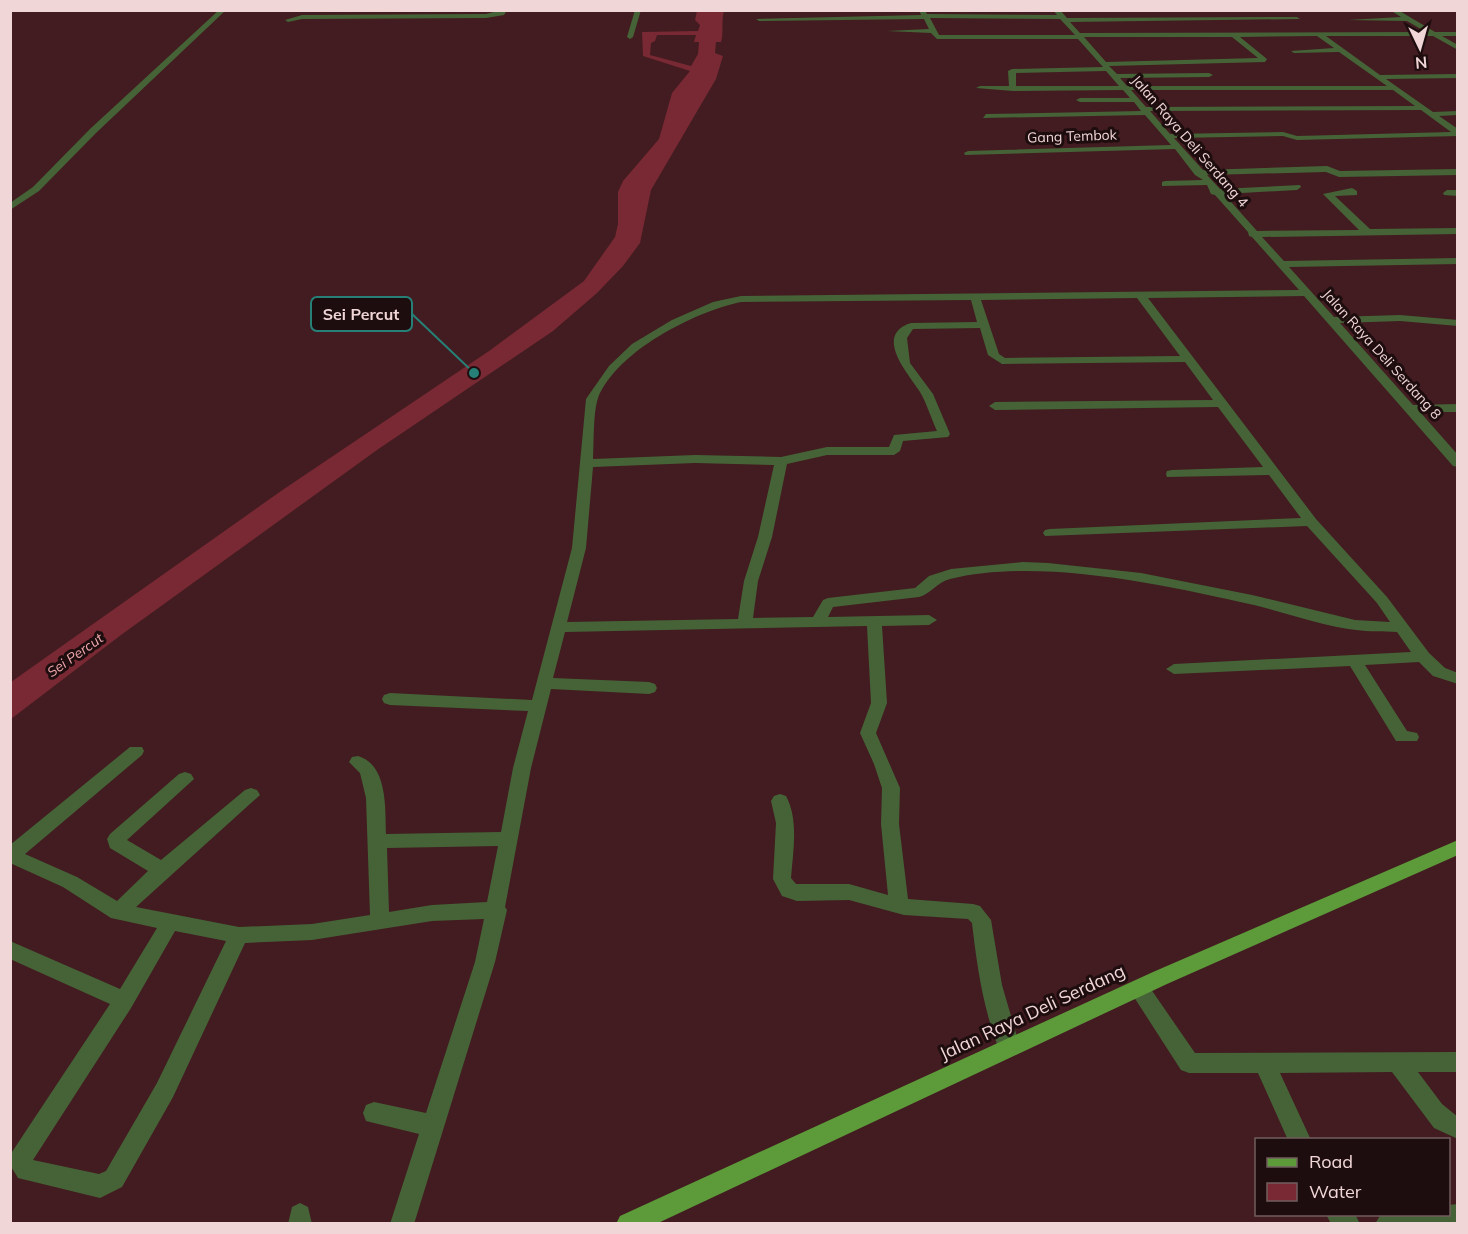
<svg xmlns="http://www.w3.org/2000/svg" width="1468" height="1234" viewBox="0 0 1468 1234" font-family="Mulish,sans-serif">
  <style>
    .water { fill: #782933; fill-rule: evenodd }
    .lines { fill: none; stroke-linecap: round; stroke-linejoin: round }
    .minor { fill: #456337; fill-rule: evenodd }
    .major { fill: #5d9a3a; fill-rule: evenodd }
    .labels { text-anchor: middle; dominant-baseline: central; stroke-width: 6; stroke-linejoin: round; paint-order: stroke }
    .far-street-label { font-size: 14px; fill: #f1d6d7; stroke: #1e0d0e }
    .far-water-label { font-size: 14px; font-style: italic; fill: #f1aaae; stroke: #1e0d0e }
    .near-street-label { font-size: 18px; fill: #f1d6d7; stroke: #1e0d0e }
    .leader { fill: none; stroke: #268078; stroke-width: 2 }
    .callout-dot { fill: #268078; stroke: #1e0d0e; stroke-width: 2 }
    .callout { fill: #1e0d0e; stroke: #268078; stroke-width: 2 }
    .callout-label { font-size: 16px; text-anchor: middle; font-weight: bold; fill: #f1d6d7 }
  </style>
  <rect width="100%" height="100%" fill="#421c20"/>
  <path class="water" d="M697 11H724C721 21 724 33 721 42H716L715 53 723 56 716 79 651 190 640 243 623 266 597 293 553 331 377 450 121 635 11 719V682L281 491 489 351 584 281 615 237 618 224V192L623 181 659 139 672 93 690 71 643 56 642 32 698 31 700 25 695 20ZM657 35H696L694 42H699L698 54 691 66 650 55 651 43 655 41Z"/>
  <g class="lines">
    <path class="minor" d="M219 10H226L96 133 39 191 10 210V203L33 187 90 129Z
      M501 10H507L504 15 486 18 302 19 288 22 285 20 302 15 486 14Z
      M635 10H641L633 37 630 39 627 37Z
      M919 10H925L927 14 1057 15 1053 10H1060L1067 18 1297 17 1300 19 1070 22 1080 33 1426 32 1407 21 1348 20 1401 17 1390 10H1398L1435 32H1458V36H1442L1458 45V50L1433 36H1326L1380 75 1458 74V78L1386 79 1433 112 1458 111V115L1439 116 1458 129V136L1297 140 1283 136 1174 138 1203 170 1327 166 1340 171 1458 169V175L1339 177 1326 172 1207 175 1220 189 1300 185 1301 187 1297 190 1224 194 1257 231 1359 230 1323 194 1352 188 1357 191V195L1335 196 1370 229 1458 228V234L1262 237 1284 261 1458 258V264L1289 267 1334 317 1400 315 1458 320V326L1400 321 1340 323 1413 405 1458 404V412H1420L1458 455V467L1453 466 1304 296 1148 298 1316 519 1387 597 1429 653 1445 668 1458 673V684L1433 676 1419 662 1365 665 1407 731 1417 733 1419 737 1417 741H1396L1350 666 1174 674 1166 669 1174 664 1411 652 1397 632C1383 631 1369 632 1356 630 1322 626 1287 613 1254 605 1165 585 1039 557 950 579 937 582 931 594 919 597L833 607 828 617 929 615 937 620 929 625 882 626 887 703 876 733 900 788 899 824 908 899 973 904 980 906 991 920 1002 985 1020 1047 1017 1054 1009 1057 1001 1054C984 1014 977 967 972 923L968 919 904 915 849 900 797 901 782 896 773 879 776 823 771 801 774 796 780 794 786 796C799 820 793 852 791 878L796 884H849L888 895 881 824 882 788 874 764 860 733 871 703 867 626 565 632 553 678 649 682 655 684 657 688 655 692 649 694 551 689 531 768 505 907 507 910 495 962 414 1224H390L419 1134 366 1121 363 1113 366 1105 374 1102 426 1113 475 962 484 919 432 921 312 940 245 943 173 1097 122 1187 100 1198 18 1178 10 1165 12 1152 110 1004 10 959V941L120 989 157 928 111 918 63 887 10 863V845L130 747H142L144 751 142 755 25 854 77 877 117 901 148 871 110 848 107 839 110 834 179 774 185 772 191 774 194 779 127 840 161 860 245 790 251 788 257 790 260 795 136 907 239 927 312 924 370 915 366 798 360 773 349 762 352 757 358 756C388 765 385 808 386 834L501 832 513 768 528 711 390 705 384 703 382 699 384 695 390 693 532 700 572 548 586 399 609 366 632 344 672 320 713 302 741 296 1299 290 1252 237 1249 236 1248 232 1215 195 1211 194 1207 185 1162 186V182L1165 181 1203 180 1195 175 1175 149 965 155 964 153 968 151 1171 145 1145 115 983 118 986 114 1141 111 1134 102H1080L1076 100 1080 98H1130L1123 90 1013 91 976 88 980 86H1009L1008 71 1012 69 1103 67 1078 39H937L931 33 887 31 929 29 924 19 759 21 756 19 921 15ZM930 18 1060 19 1075 35H939ZM1317 36 1334 48 1291 51 1294 53 1339 52 1387 86H1127L1120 78 1209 77 1213 75 1209 73 1117 74 1109 66 1265 62 1267 59 1240 37ZM1084 37H1232L1258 58 1106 62ZM1106 71 1119 86H1016V73ZM1131 90H1393L1415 106 1146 107ZM1421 110 1451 132 1297 136 1283 132 1170 134 1150 111ZM1137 298 1180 356 1005 358 999 354 981 300ZM971 300 977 322 911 323C872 335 910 376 920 392 927 404 931 418 937 431L894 435 889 447H827L781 457 695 455 593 459C594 443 593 413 598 398 617 351 694 312 741 302ZM980 328 988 355 1002 364 1185 362 1213 400 995 402 989 406 995 410 1218 407 1263 467 1172 470 1167 471 1166 474 1167 477 1269 475 1301 518 1050 529 1045 530 1043 533 1045 536 1307 526 1377 603 1390 622 1355 620 1252 595 1141 573 1048 563 1023 562 951 569 929 576 915 588 828 598 823 600 813 617 753 618 758 581 772 537 787 464 827 455H894L900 451 903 441 948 437 950 434 933 394 910 363 907 338 913 329ZM695 463 774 465 758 537 744 581 738 619 567 622 586 548 593 467ZM498 846 487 902 432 905 389 912 387 848ZM175 931 226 941 157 1083 106 1171 99 1174 33 1160 131 1008Z
      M1447 190H1458V196L1444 195 1443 193Z
      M1139 979 1146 982 1195 1053 1458 1052V1072H1418L1442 1104 1458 1117V1139L1434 1128 1392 1072 1280 1073 1311 1140H1288L1258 1073H1189L1181 1070 1132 994 1129 988 1132 982Z
      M300 1203 308 1207 312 1224H288L292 1207Z
      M1458 1204V1224H1375L1381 1214H1448V1205Z
      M1326 1214H1355L1360 1224H1331Z"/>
    <path class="major" d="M1458 840V855L1167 984 656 1224H616L620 1216 1153 972Z"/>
  </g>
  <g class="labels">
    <g class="far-street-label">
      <text transform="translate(1072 136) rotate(-2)">Gang Tembok</text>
      <text transform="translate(1190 141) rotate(49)">Jalan Raya Deli Serdang 4</text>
      <text transform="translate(1382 354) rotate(48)">Jalan Raya Deli Serdang 8</text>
    </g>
    <g class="far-water-label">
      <text transform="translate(75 655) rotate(-35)">Sei Percut</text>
    </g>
    <g class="near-street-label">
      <text transform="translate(1032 1012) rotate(-25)">Jalan Raya Deli Serdang</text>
    </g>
  </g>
  <path class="leader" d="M474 373L412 314"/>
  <circle class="callout-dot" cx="474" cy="373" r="6"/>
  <rect class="callout" x="311" y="297" width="101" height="34" rx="6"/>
  <g class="callout-label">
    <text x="361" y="320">Sei Percut</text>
  </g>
  <rect width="1468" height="1234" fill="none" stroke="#f1d6d7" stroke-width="24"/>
  <rect x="1255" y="1138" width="195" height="78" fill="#1e0d0e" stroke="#725d5e" stroke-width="1.5"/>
  <rect x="1267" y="1158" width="30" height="9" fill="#5d9a3a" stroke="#725d5e" stroke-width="1.5"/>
  <text x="1309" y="1168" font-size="18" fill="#f1d6d7">Road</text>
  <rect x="1267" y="1183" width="30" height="18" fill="#782933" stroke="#725d5e" stroke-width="1.5"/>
  <text x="1309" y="1198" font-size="18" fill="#f1d6d7">Water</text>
  <g transform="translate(1420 48) rotate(175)" stroke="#1e0d0e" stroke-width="4.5" paint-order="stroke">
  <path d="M0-4.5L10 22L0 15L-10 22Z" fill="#f1d6d7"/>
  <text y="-9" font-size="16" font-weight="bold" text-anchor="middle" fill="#f1d6d7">N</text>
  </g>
</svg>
